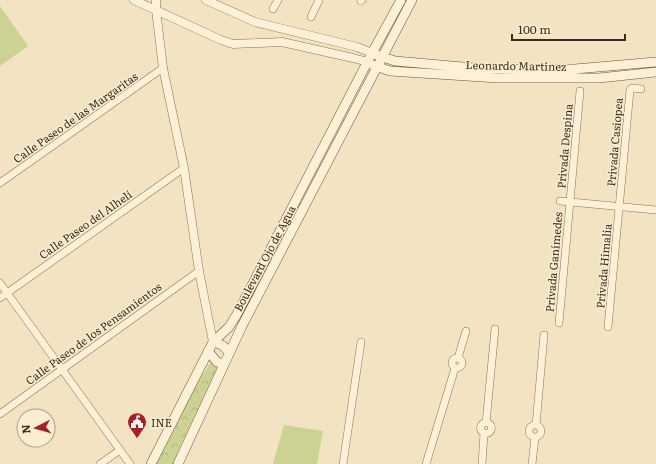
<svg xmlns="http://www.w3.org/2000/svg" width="656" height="464" viewBox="0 0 656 464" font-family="Literata,serif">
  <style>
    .park { fill: url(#park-crowns) }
    .pitch { fill: #ccd194 }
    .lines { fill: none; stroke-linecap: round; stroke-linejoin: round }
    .minor-casing { stroke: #8e7357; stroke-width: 8 }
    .tertiary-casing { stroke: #8e7357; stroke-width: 9 }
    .secondary-casing { stroke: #70543a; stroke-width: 10 }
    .minor { stroke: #fcf0d6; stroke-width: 7 }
    .tertiary { stroke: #fcf0d6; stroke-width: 8 }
    .secondary { stroke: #fcf0d6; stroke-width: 9 }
    .labels { text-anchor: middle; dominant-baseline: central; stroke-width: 3; stroke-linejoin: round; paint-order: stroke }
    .street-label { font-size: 11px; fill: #3c2b1d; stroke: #f9edd2 }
    .poi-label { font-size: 11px; fill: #3c2b1d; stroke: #f9edd2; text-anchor: start }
  </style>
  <defs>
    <pattern id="park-crowns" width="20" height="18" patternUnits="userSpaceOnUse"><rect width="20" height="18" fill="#ccd194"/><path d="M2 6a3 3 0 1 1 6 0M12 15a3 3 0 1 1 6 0" fill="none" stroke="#b0b47f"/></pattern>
  </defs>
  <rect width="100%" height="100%" fill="#f2e3c2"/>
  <path class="park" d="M211 362 214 366 219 367 176 464H156L193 389Z"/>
  <path class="pitch" d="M0 6 28 46 0 66Z
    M284 425 323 431 317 464H273Z"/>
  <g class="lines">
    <defs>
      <path id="minor" d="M361 1 362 0
        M273 9 278 0
        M311 17 319 0
        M0 183 163 68
        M560 201 656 210
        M0 283 130 464
        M0 298 184 168
        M559 323 580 91
        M608 327 630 90 632 88 641 89
        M458 358 466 331
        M452 363a5 5 0 1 1 10 0a5 5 0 1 1-10 0Z
        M0 414 199 271
        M480.5 428a5.5 5.5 0 1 1 11 0a5.5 5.5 0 1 1-11 0Z
        M486 423 495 329
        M536 425 544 335
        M529 431a6 6 0 1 1 12 0a6 6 0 1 1-12 0Z
        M100 464 120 450
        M343 464 361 342
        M426 464 455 368
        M482 464 484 433
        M532 464 535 438"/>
      <path id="tertiary" d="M134 0 221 40 233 44 282 42 353 58 368 62
        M156 0V10L163 68 184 168 199 271 213 342
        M206 0 255 22 357 47 372 53"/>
      <path id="secondary" d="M377 55 395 61 474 68 515 69H575L656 62
        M373 65 390 71 498 78H599L656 72
        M213 342 222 345 229 352
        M208 351 217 362 224 364
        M151 464 213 342 229 327 237 314 372 53 401 0
        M178 464 242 326 412 0"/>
    </defs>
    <use href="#minor" class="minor-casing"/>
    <use href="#tertiary" class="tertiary-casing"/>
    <use href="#secondary" class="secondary-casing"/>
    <use href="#minor" class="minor"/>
    <use href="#tertiary" class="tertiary"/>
    <use href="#secondary" class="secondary"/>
  </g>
  <defs>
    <symbol id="civic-pin" viewBox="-11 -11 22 30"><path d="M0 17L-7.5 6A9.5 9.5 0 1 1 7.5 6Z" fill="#a32125" stroke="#f9edd2"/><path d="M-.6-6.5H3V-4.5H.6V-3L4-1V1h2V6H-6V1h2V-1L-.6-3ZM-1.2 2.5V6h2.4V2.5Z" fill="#fff"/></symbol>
  </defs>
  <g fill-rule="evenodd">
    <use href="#civic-pin" x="126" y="411" width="22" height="30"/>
  </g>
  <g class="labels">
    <g class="street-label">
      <text transform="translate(516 65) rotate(1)">Leonardo Martínez</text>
      <text transform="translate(75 117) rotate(-35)">Calle Paseo de las Margaritas</text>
      <text transform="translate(614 142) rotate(-85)">Privada Casiopea</text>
      <text transform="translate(564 146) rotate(-85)">Privada Despina</text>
      <text transform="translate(85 224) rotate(-35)">Calle Paseo del Alhelí</text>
      <text transform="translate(264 258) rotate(-62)">Boulevard Ojo de Agua</text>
      <text transform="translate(553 262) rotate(-85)">Privada Ganímedes</text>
      <text transform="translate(603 266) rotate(-85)">Privada Himalia</text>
      <text transform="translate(93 333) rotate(-36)">Calle Paseo de los Pensamientos</text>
    </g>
    <g class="poi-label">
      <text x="151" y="422">INE</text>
    </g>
  </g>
  <g transform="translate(36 428) rotate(264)"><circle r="19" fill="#f9edd2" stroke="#ad9f8a"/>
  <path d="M0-3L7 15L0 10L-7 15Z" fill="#a32125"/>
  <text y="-6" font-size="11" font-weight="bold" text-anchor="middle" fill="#3c2b1d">N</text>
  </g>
  <path d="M512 34v6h113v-6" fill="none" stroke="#3c2b1d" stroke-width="2"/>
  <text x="518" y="34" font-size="12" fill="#3c2b1d" stroke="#f9edd2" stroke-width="3" paint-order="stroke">100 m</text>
</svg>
